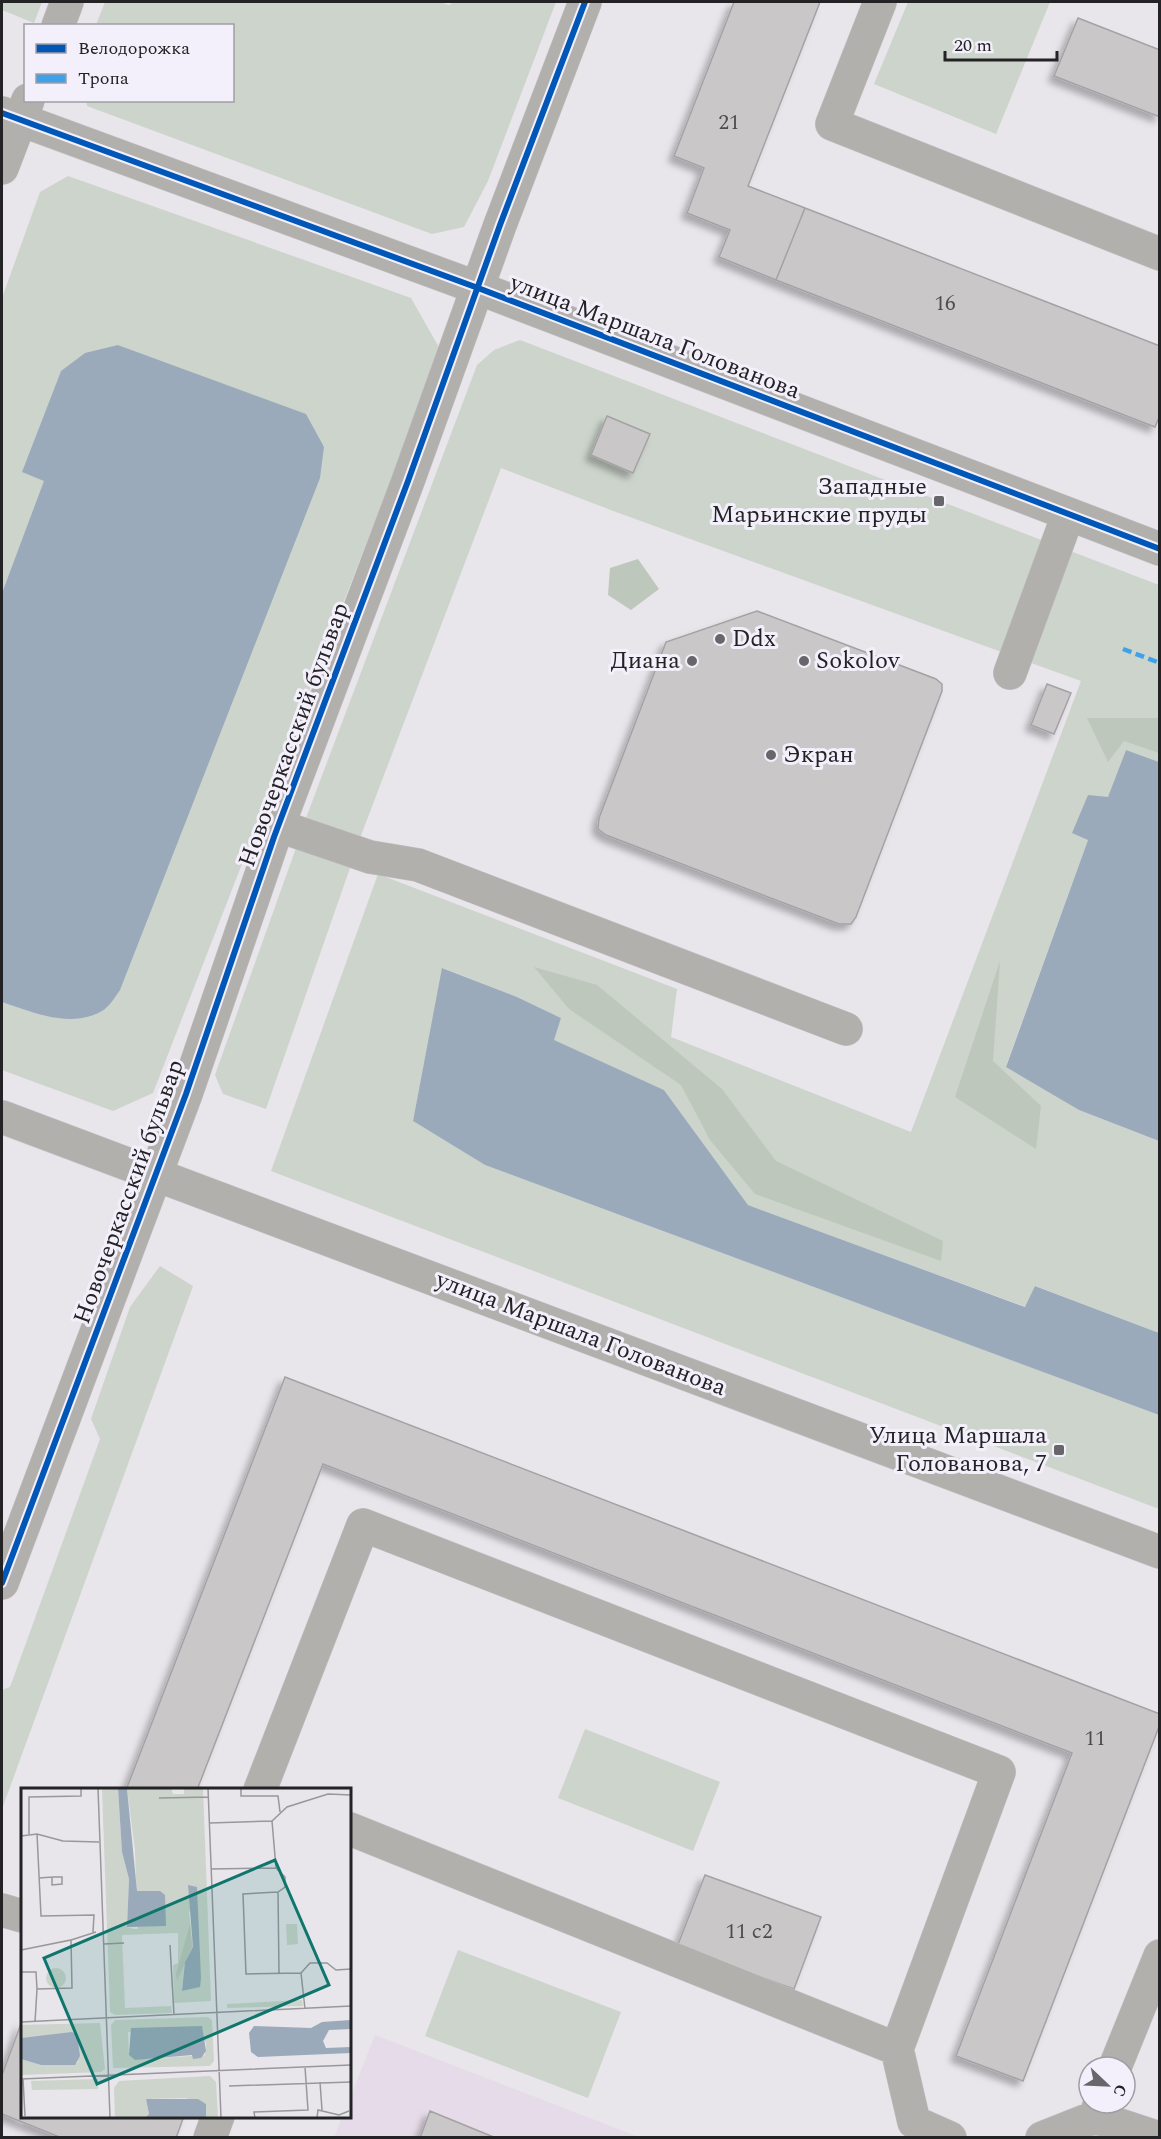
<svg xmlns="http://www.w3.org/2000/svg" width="1161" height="2139" viewBox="0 0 1161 2139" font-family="Spectral,serif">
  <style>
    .education { fill: #e6dce9 }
    .green { fill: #ccd4cb }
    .forest { fill: #bec7bc }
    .water { fill: #9aaabb }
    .building { fill: #cac7c8; stroke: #a4a2a4; stroke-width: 1.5; filter: url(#shadow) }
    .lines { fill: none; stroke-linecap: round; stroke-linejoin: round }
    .minor-casing { stroke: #c5c3c7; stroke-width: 34 }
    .minor { stroke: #b2b0ad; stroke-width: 33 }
    .quiet { stroke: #3ea2eb; stroke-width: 4.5; stroke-dasharray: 9 4.5; stroke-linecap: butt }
    .cycleway-casing { stroke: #f4f0fb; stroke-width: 10 }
    .cycleway { stroke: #0057b8; stroke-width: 6 }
    .poi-dot { fill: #68666a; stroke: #f4f0fb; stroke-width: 2 }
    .labels { text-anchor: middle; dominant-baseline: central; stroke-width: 6; stroke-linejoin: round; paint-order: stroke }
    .number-label { font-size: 21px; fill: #4d4b4e }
    .street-label { font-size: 24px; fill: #232225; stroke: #f4f0fb }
    .poi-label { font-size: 24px; fill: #232225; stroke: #f4f0fb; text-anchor: end }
    .inset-road { fill: none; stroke: #99979c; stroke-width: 1.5 }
    .view { fill: #0f766e; fill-opacity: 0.15; stroke: #0f766e; stroke-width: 3 }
    .inset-edge { fill: none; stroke: #232225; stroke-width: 3 }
  </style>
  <defs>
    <filter id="shadow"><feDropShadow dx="-5.5" dy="5.5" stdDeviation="3" flood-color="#0004"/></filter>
  </defs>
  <rect width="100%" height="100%" fill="#e8e5eb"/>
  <path class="education" d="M375 2035 639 2137 334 2138 342 2117 350 2116V2098Z"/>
  <path class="green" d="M2 2H42L34 23 2 10Z
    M105 2H439L449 5 454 2H556L488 181 464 227 432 234 87 106 86 101 232 100V26L96 25Z
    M908 2H1050L996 134 874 84Z
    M68 176 411 298 441 351 153 1093 113 1111 2 1070V1002L45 1016 199 375 118 345 61 371 23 471 45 481 2 593V298L40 192Z
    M520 340 1159 585V762L1126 750 1108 798 1088 840 1006 1066 1079 1110 1159 1141V1333L1036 1286 1026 1307 748 1205 664 1090 553 1040 561 1018 517 997 443 968 413 1121 485 1165 1159 1415V1509L271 1171 378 874 677 989 671 1037 911 1132 1081 681 616 512 501 468 360 838 306 818 477 365 494 350Z
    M296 848 351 865 266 1109 223 1094 215 1075Z
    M160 1266 193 1286 2 1809V1690L10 1687 100 1439 91 1419 130 1307Z
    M585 1729 720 1782 693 1851 558 1798Z
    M458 1950 621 2012 588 2098 425 2036Z"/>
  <path class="forest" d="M638 559 659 589 631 610 608 595 610 568Z
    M1087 718H1159V753L1124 741 1108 762Z
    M1000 961 993 1061 1041 1106 1036 1149 955 1097Z
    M534 967 597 985 722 1089 776 1161 943 1241 941 1261 755 1194 710 1140 681 1085 569 1009Z"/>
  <path class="water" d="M118 345 306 414 324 447 320 478 120 990C115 997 109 1007 102 1011 70 1029 32 1012 2 1002V593L44 481 22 472 61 371 85 353Z
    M1126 750 1159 762V1141L1079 1110 1006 1067 1088 840 1072 833 1088 795 1108 797Z
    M442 968 517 997 561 1018 554 1040 664 1090 748 1205 1025 1307 1035 1286 1159 1333V1415L485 1165 413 1121Z"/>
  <path class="building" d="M734 2H820L748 186 805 208 776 280 719 257 730 230 687 213 704 168 674 156Z
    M1078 18 1160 50V117L1054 76Z
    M805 208 1160 346V415L1155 427 776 280Z
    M607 416 650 434 633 473 591 455Z
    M757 611 936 679 942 684V691L856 917 851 924H839L606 835 598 829 599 818 666 642Z
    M1047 684 1071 693 1054 734 1031 725Z
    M285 1377 1160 1714V1724L1023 2081 956 2056 1072 1753 323 1464 197 1790H126Z
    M705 1875 821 1917 794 1989 677 1947Z
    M22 2021V2116H184L176 2138H62L2 2114V2075Z
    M430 2111 496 2138H420Z"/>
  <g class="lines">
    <defs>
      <path id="minor" d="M880 2 832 124 1160 254
        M58 26 67 2
        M2 113 478 288 1160 549
        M2 168 28 100
        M1010 673 1068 515
        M279 826 370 857 418 865 846 1029
        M2 1117 1160 1552
        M2 1583 186 1094 274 837 408 481 500 225 585 2
        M260 1790 363 1525 999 1772 897 2049 914 2122 950 2138
        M350 1829 897 2049
        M2 1910 22 1916
        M1115 2067 1160 1956
        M1100 2103 1095 2117 1159 2138
        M210 2138 218 2116
        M1042 2138 1095 2117"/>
    </defs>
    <use href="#minor" class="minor-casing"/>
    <use href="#minor" class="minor"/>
    <path class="quiet" d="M1123 649 1160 663"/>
    <defs>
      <path id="cycleway" d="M2 113 478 288 1160 549
        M2 1583 186 1094 274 837 408 481 500 225 585 2"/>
    </defs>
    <use href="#cycleway" class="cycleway-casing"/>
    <use href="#cycleway" class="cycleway"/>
  </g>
  <g class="poi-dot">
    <rect x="933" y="495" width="12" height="12" rx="3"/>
    <circle cx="720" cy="639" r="6"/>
    <circle cx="692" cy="661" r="6"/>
    <circle cx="804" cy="661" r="6"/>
    <circle cx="771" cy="755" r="6"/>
    <rect x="1053" y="1444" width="12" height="12" rx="3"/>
  </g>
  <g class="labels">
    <g class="number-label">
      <text x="729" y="123">21</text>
      <text x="945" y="304">16</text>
      <text x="1095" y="1739">11</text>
      <text x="749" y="1932">11 с2</text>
    </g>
    <g class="street-label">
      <text transform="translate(655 337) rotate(21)">улица Маршала Голованова</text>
      <text transform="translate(294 735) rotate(-70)">Новочеркасский бульвар</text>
      <text transform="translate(129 1192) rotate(-70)">Новочеркасский бульвар</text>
      <text transform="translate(581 1334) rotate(21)">улица Маршала Голованова</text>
    </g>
    <g class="poi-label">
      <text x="927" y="487">Западные<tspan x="927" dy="28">Марьинские пруды</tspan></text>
      <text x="732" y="639" text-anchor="start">Ddx</text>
      <text x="680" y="661">Диана</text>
      <text x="816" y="661" text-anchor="start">Sokolov</text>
      <text x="783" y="755" text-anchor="start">Экран</text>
      <text x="1047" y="1436">Улица Маршала<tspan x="1047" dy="28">Голованова, 7</tspan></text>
    </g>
  </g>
  <g transform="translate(21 1788)">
    <rect width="330" height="330" fill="#e8e5eb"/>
    <path d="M81 0H97L101 64 108 91 106 139 113 141H117L114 62 106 1 150 0 152 6H163V0H182L190 213 153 215 152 177 157 175V145L101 147 104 220 150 218 151 225 94 227 89 224ZM176 99 178 199 161 203 164 174 172 159 168 125ZM265 136H276L277 156 266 157ZM25 190a10 10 0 1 1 20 0a10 10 0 1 1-20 0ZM281 212 282 218 206 220V216ZM187 229 191 232 193 273 189 278 92 280 90 237 94 232ZM107 244 185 254 184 267 126 271 108 267ZM79 235 84 281 80 284 0 287V271L20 277 58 274 15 249 0 250V237ZM189 288 195 294 197 330H185V316L164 310 125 311 128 326 124 330H94L93 300 98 293ZM77 291V301L11 302 10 293Z" fill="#ccd4cb" fill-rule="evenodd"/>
    <path d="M169 136 171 159 156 193 155 186Z" fill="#bec7bc"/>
    <path d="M97 0H119L106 1 116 103H139L144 107 145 138 106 139 108 91 101 64ZM167 97 176 99 180 190 179 199 161 203 164 174 172 159ZM330 232V241L308 242 302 253 305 260 330 259V265L237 269 230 264 228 245 233 238 290 240 301 234ZM181 238 185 263 180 270 172 271 171 267 114 272 108 267 110 240ZM51 244 56 247 59 268 54 277H20L0 271V250ZM125 311H177L185 316V330H124L128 326Z" fill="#9aaabb"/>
    <path class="inset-road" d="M77 0 89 330M187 0 200 330M220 0V8H257L259 24M138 10 188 9M189 35 251 33 266 19 307 6 330 7M8 46V9L60 8V0M16 46 20 128 73 127 72 144M0 48 16 46 42 53 78 54M255 80 264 89V99L257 104 222 106 225 186 280 185 284 221M190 81 255 80 251 33M18 90 31 89V97L41 96V89H31M257 104 258 185M50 152 75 144M83 156 103 155M149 157 153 227M0 162 50 152 51 200 16 201 14 234M0 184H15L16 201M280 185 289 175H306L315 182 330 181M0 234 330 218M0 291 330 277M2 291 4 328M299 294 301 322M208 298 330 294M234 330 233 324 287 322 284 279M296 330 297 322 318 327 328 323"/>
    <path class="view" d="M254 72 308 197 76 296 23 170Z"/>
    <rect width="330" height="330" class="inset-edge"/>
  </g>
  <rect width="1161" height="2139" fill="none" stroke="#232225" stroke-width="6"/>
  <rect x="24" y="24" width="210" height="78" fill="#f4f0fb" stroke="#a09ea5" stroke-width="1.5"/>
  <rect x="36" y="44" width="30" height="9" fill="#0057b8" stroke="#a09ea5" stroke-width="1.5"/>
  <text x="78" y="54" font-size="18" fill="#232225">Велодорожка</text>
  <rect x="36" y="74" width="30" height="9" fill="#3ea2eb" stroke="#a09ea5" stroke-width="1.5"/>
  <text x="78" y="84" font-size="18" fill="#232225">Тропа</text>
  <g transform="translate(1107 2085) rotate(113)"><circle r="28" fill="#f4f0fb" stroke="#a09ea5" stroke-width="1.5"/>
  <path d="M0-4.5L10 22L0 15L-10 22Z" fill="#68666a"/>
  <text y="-9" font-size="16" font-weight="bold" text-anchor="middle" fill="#232225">С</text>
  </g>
  <path d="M945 51v9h112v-9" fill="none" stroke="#232225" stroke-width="3"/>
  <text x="954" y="51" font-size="18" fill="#232225" stroke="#f4f0fb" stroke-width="4.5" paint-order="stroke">20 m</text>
</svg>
